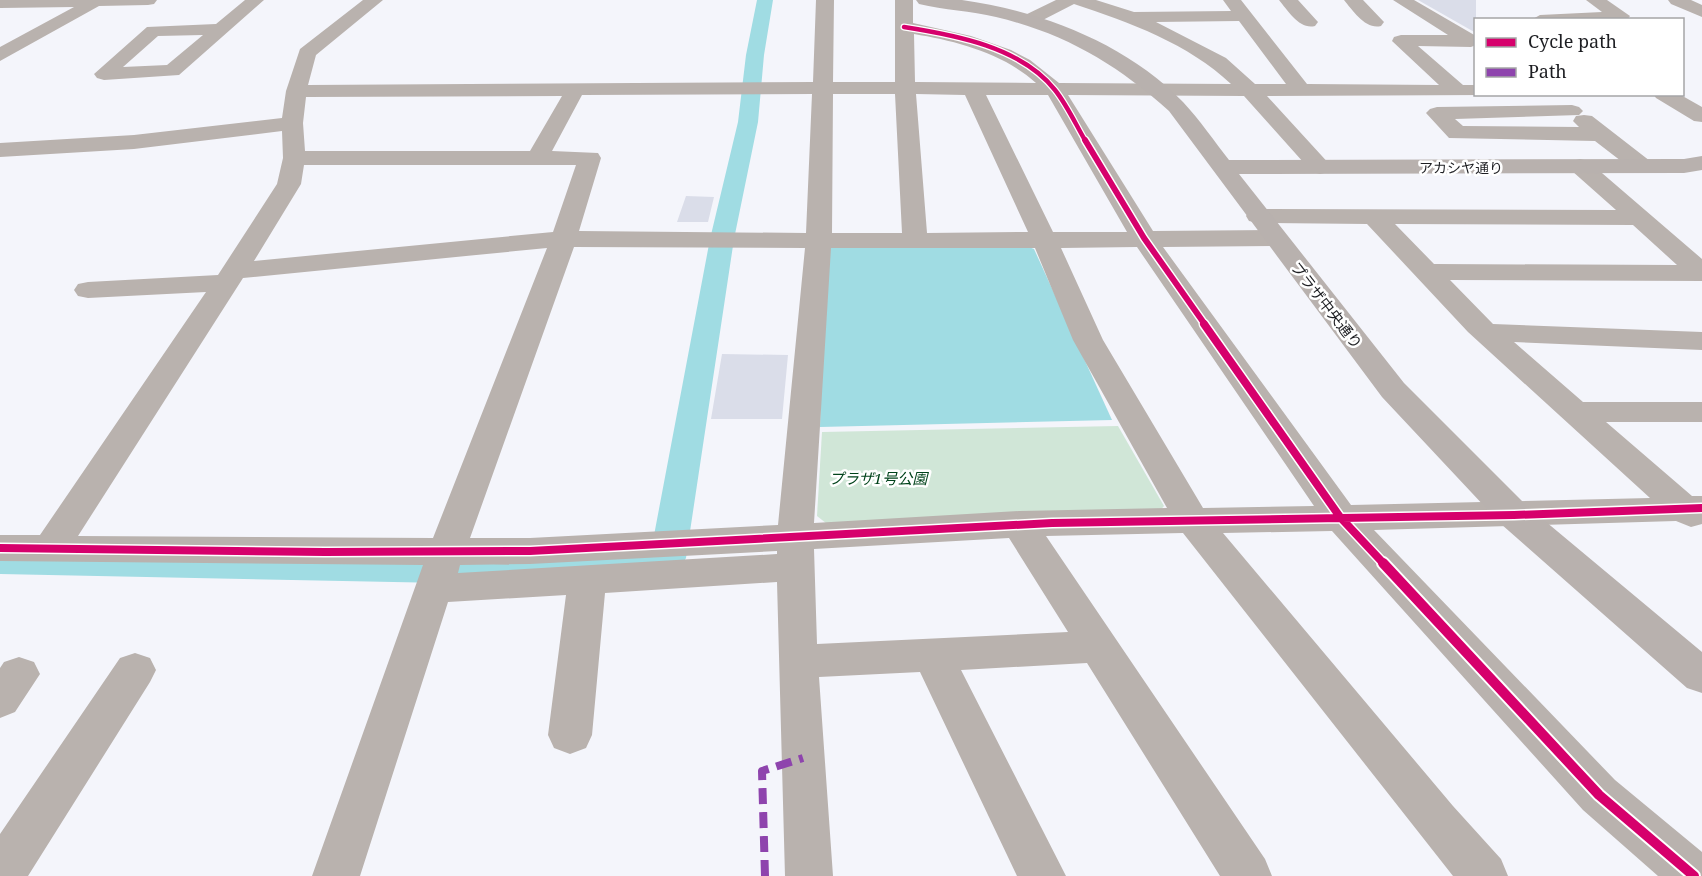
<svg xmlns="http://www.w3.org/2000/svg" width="1702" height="876" viewBox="0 0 1702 876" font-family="'Noto Serif','Noto Sans JP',serif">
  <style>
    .green { fill: #d0e6d7 }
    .water { fill: #a0dce3 }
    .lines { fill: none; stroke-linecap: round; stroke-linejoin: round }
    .canal { fill: #a0dce3; fill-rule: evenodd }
    .building { fill: #dadde9 }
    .street { fill: #b9b2ae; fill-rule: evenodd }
    .secondary { fill: #b8b1ae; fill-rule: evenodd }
    .quiet { stroke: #8e44ad; stroke-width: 8; stroke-dasharray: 16 8; stroke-linecap: butt }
    .cycleway-far3-casing { stroke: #fff; stroke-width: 7 }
    .cycleway-far2-casing { stroke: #fff; stroke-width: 9 }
    .cycleway-far1-casing { stroke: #fff; stroke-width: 11 }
    .cycleway-casing { stroke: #fff; stroke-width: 14 }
    .cycleway-far3 { stroke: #d6006c; stroke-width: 4.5 }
    .cycleway-far2 { stroke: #d6006c; stroke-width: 6 }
    .cycleway-far1 { stroke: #d6006c; stroke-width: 8 }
    .cycleway { stroke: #d6006c; stroke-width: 10 }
    .labels { text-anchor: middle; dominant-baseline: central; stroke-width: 5; stroke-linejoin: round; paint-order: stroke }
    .far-street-label { font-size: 14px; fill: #1d1e22; stroke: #fff }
    .street-label { font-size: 15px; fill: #1d1e22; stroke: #fff }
    .park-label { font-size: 15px; font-style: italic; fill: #01431b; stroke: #fff }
  </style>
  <rect width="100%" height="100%" fill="#f4f5fb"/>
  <path class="green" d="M1118 426 1164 506 1156 515 831 527 817 516 822 432Z"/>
  <path class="water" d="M1024 245 1034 249 1112 420 820 427 825 248Z"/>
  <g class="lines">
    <path class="canal" d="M757 0H773L764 55 758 122 734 239 686 558 681 567 668 571 444 583 0 574V548L444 557 652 546 710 239 738 122 746 55Z"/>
  </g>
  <path class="building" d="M1418 0H1476V33Z
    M686 196 714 197 708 222H677Z
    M722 354 788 355 782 419H711Z"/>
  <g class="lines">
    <path class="street" d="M0 0H157L154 4 148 5 99 6 0 61V47L74 7 0 8Z
      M245 0H264L179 75 104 80 97 78 94 74 147 27 216 24ZM203 35 167 65 123 67 158 36Z
      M363 0H383L316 55 308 85 813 82 816 0H834L833 82H895V0H913V23L971 36 1011 50 1030 60 1059 83 1231 84C1189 44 1129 22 1074 4L1035 24H1023L1020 20 1023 16 1056 0H1096L1134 12 1231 11 1223 0H1241L1307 84 1439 85 1392 41 1394 37 1401 35H1448L1393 0H1414L1476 36V45L1471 47 1418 46 1463 85H1476V94L1483 95 1267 96 1332 167 1328 172 1320 174 1312 172 1244 96 1068 95 1153 231 1275 230 1284 233 1288 238 1284 243 1275 246 1163 247 1351 505 1650 498 1468 332 1367 224 1258 223 1249 221 1246 216 1249 211 1258 209 1616 210 1572 171 1568 166 1572 161 1580 159 1588 161 1702 259V281L1450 280 1493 324 1702 332V350L1514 342 1583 402H1702V422H1606L1692 496H1702V524L1691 527 1676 521 1374 530 1615 780 1702 852V876H1658L1583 810 1332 531 1223 533 1453 806 1501 859 1508 876H1453L1183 533 1046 536 1265 859 1272 876H1220L1087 663 961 670 1066 876H1017L920 672 819 677 833 876H785L777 582 605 593 592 735 586 748 570 754 554 748 548 735 566 595 448 602 360 876H312L423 565 0 561V535H40L206 292 88 298 78 296 74 290 78 284 88 282 218 275 277 184 283 158 282 131 134 149 0 157V143L134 135 282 118 286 91 300 49ZM1239 21 1286 84H1255L1226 58 1156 22ZM914 34C956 41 1003 53 1036 83L915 82ZM812 94 806 233 579 231 601 158 598 153 552 151 582 95ZM833 94H895L902 233H832ZM916 94 965 95 1028 232 927 233ZM986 95H1048L1127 232H1053ZM562 96 530 151H305L303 123 306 97ZM304 165H576L553 232 254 261 301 184ZM1395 224 1633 225 1677 265 1434 264ZM574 247 805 248 778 525 530 538H470ZM1137 247 1314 506 1203 508 1103 340 1061 248ZM547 248 433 538 78 536 243 278ZM831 248H1035L1073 340 1167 508 1019 511 814 523ZM1009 538 1068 632 817 644 814 549ZM777 551V554L458 573 460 565 530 564Z
      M1279 0H1298L1318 22 1315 26C1300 30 1288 11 1279 0Z
      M1344 0H1363L1384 22 1381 26C1366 30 1353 11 1344 0Z
      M1586 0H1607L1630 16 1627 20H1531L1540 15 1602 12Z
      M1668 0H1691L1702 5V17L1671 4Z
      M1653 94H1679L1702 107V122L1694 121 1656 98Z
      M1572 105 1579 107 1583 111 1579 115 1455 119 1463 126 1579 127 1573 121 1576 116 1584 115 1592 116 1650 161 1654 166 1650 171 1642 173 1634 171 1595 141 1449 138 1426 113 1430 109 1437 107Z
      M135 653 150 658 156 670 150 682 28 876H0V834L120 658Z
      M19 657 34 662 40 674 15 712 0 718V668L4 662Z"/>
    <path class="secondary" d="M916 0C931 0 947 0 962 0 1042 11 1127 44 1183 102 1200 120 1214 141 1229 160L1684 159 1702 156V170L1684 173 1239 174 1404 383 1527 506 1702 652V693L1687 688 1501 524 1382 397 1169 111C1116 64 1066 34 996 17 971 11 944 10 919 4Z"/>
    <path class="quiet" d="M765 876 762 771 803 758"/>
    <defs>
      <path id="cycleway-far3" d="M904 27C955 35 1021 47 1055 90 1067 105 1076 125 1086 142"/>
      <path id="cycleway-far2" d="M1085 140 1144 238 1206 326"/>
      <path id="cycleway-far1" d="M1204 324 1340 517 1385 565
        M0 548 325 552 530 551 1052 523 1514 515 1702 508"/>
      <path id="cycleway" d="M1383 563 1599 795 1694 876"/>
    </defs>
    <use href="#cycleway-far3" class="cycleway-far3-casing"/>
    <use href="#cycleway-far2" class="cycleway-far2-casing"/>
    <use href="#cycleway-far1" class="cycleway-far1-casing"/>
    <use href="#cycleway" class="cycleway-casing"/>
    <use href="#cycleway-far3" class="cycleway-far3"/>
    <use href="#cycleway-far2" class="cycleway-far2"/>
    <use href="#cycleway-far1" class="cycleway-far1"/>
    <use href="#cycleway" class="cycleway"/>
  </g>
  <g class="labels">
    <g class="far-street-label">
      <text x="1461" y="167">アカシヤ通り</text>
    </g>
    <g class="street-label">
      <text transform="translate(1327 305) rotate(52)">プラザ中央通り</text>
    </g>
    <g class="park-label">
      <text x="878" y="478">プラザ1号公園</text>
    </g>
  </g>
  <rect x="1474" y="18" width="210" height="78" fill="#ffffff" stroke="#a5a5a7" stroke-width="1.5"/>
  <rect x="1486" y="38" width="30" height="9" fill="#d6006c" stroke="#a5a5a7" stroke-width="1.5"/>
  <text x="1528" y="48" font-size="18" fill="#1d1e22">Cycle path</text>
  <rect x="1486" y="68" width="30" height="9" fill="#8e44ad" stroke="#a5a5a7" stroke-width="1.5"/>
  <text x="1528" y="78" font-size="18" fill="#1d1e22">Path</text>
</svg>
